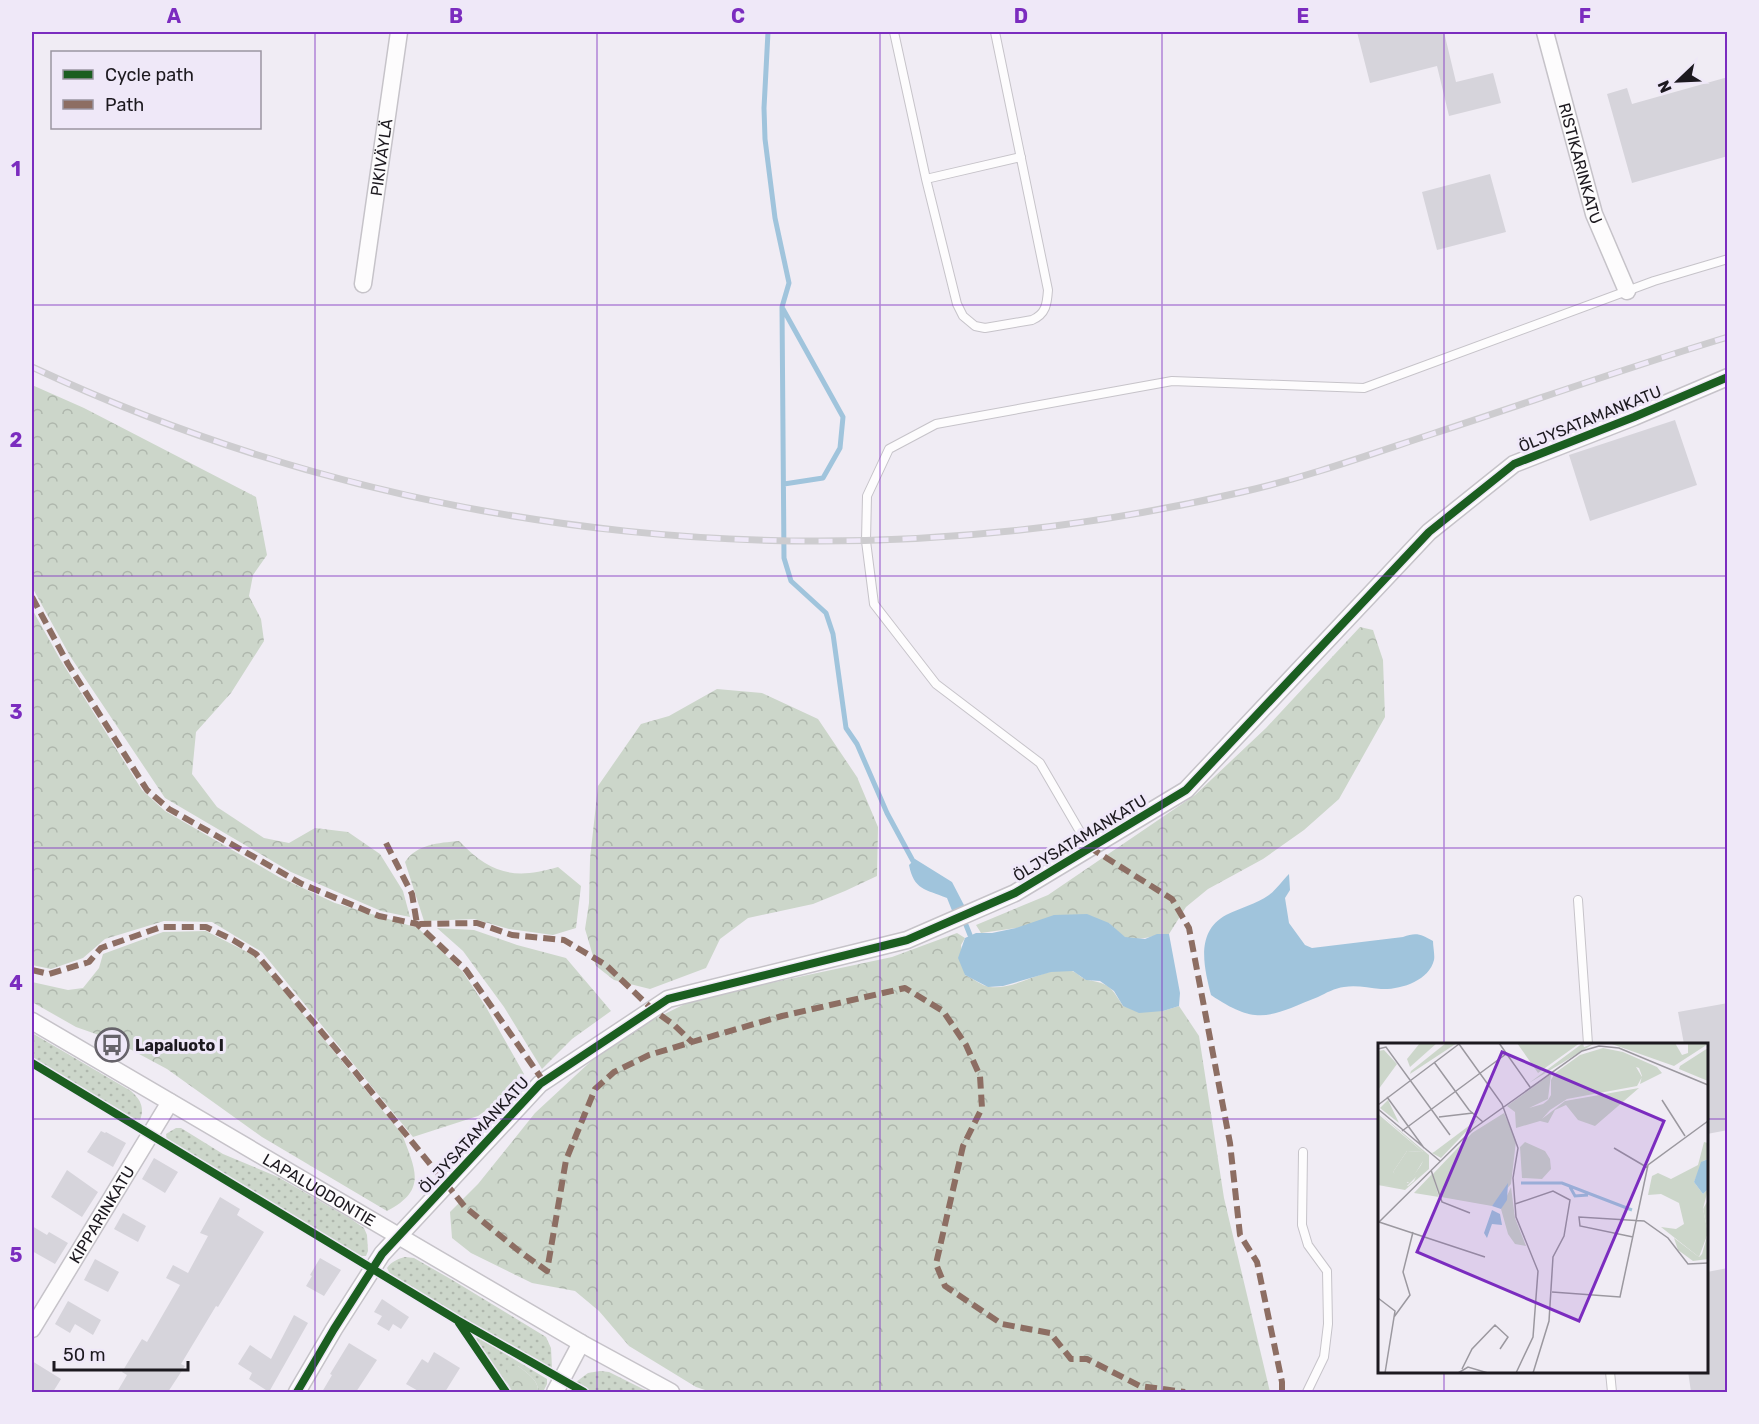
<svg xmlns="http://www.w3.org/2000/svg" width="1759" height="1424" viewBox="0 0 1759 1424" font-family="Rubik,sans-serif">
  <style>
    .grass { fill: url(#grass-dots) }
    .forest { fill: url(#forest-crowns) }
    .water { fill: #a0c4dc }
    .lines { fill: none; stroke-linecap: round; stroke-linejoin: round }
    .stream { stroke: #a0c4dc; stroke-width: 5 }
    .building { fill: #d6d4db }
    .lane-casing { stroke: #c6c3c9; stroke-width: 10 }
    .street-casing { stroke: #c6c3c9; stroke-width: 19 }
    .lane { stroke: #fdfcfd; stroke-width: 8 }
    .street { stroke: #fdfcfd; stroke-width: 16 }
    .rail-casing { stroke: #cdcccf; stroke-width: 7 }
    .rail { stroke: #efe8f8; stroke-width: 4.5; stroke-dasharray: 14; stroke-linecap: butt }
    .quiet { stroke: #8d6e63; stroke-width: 6; stroke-dasharray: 12 6; stroke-linecap: butt }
    .cycleway-casing { stroke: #efe8f8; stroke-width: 11 }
    .cycleway { stroke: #1b5e20; stroke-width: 8 }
    .grid { fill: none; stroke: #7b2cbf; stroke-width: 1.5; stroke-opacity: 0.55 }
    .labels { text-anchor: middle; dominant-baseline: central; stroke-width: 6; stroke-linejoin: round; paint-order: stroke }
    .street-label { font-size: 16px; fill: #1c191f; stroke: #efe8f8 }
    .poi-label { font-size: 16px; font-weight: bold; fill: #1c191f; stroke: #efe8f8; text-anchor: start }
    .inset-river { fill: none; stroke: #a0c4dc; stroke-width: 3 }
    .inset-road { fill: none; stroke: #9b989f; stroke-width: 1.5 }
    .view { fill: #7b2cbf; fill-opacity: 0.15; stroke: #7b2cbf; stroke-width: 3 }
    .inset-edge { fill: none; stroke: #1c191f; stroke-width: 3 }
    .neatline { fill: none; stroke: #7b2cbf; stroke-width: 2 }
    .grid-label { font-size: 20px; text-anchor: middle; font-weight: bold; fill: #7b2cbf }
  </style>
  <defs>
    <pattern id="grass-dots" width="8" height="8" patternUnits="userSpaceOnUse" patternTransform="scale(1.5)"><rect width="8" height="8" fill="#ccd6ca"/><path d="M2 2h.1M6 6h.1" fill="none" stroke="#afb7ad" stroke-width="1.8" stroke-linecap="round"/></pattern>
    <pattern id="forest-crowns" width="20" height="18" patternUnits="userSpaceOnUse" patternTransform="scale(1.5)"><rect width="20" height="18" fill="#ccd6ca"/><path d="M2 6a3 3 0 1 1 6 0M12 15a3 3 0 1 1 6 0" fill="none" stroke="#afb7ad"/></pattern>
  </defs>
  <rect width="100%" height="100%" fill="#f0ecf4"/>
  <path class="grass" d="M32 1033 131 1091C140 1099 145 1107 140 1120L132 1118 32 1058Z
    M176 1128H181L223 1154 278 1177 351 1219 364 1228 367 1235 368 1251 366 1256H360L167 1140 166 1134Z
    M405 1257 414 1258 454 1281 546 1337 551 1348 552 1368 544 1366 391 1276 387 1268C392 1261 398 1259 405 1257Z
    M477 1337 547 1379V1384L543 1392H538C539 1380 527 1373 518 1366L506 1382 513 1392H511L475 1341Z
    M600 1371 609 1372 649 1392C628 1393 590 1399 576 1382L588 1373Z"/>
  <path class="forest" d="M32 385 84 408 256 497 267 555 253 575 249 596 261 619 264 641 231 693 196 732 192 774 217 807 264 838 289 843 315 828 348 832 380 854 403 891 410 917 381 911 291 872 165 798 70 656 32 587Z
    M32 609 60 659 142 790 165 811 279 877 335 903 418 928 463 972 486 1007 524 1074 506 1096 478 1116 413 1137 262 952 212 922 164 921 105 939 83 958 51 969 32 965Z
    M1360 627 1373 630 1383 660 1385 717 1339 799 1304 830 1263 859 1208 889 1186 907 1169 934C1154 934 1138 943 1124 937 1119 934 1113 927 1109 923L1016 928 981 933 976 925 1048 895 1195 795 1266 728Z
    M717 689 762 693 818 719 857 777 878 827 877 876 845 891 813 904 748 918 720 939 706 968 650 989 614 980 596 966 585 929 589 903 590 859 598 786 641 724 669 716Z
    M459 841C491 874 514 880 558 867L581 886 576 928 553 935 509 929 474 919 424 921 405 862C417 844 438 843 459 841Z
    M437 928 474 930 517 945 566 958 611 1011 572 1039 542 1069 504 1007 463 951Z
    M206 931 255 956 402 1134C415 1169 428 1190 387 1211L262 1137 167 1069 113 1040 76 1027 32 1002V982L68 990 83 988 99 968 103 954 163 932Z
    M957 933 965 938 961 945 965 975C972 978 982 986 990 987 1018 990 1044 966 1072 971 1078 973 1082 979 1088 980 1110 984 1111 987 1123 1006L1163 1011 1179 1006 1199 1036 1224 1198 1270 1392H711L696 1387 629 1346 599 1311 575 1291 532 1283 471 1253 452 1238 450 1212 478 1184 535 1113 616 1038 695 999 892 957Z
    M512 1366H518C527 1373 539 1380 538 1392H513L503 1376 505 1371Z"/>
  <path class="water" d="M915 859 952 882 965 907 953 913 947 898C925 889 914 890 909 865Z
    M1289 874 1290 890 1285 898 1289 923 1305 945 1312 948 1403 937C1416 932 1421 934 1433 941 1433 947 1435 955 1434 960 1429 981 1400 990 1381 989 1368 988 1357 985 1344 987 1335 988 1326 993 1318 997 1270 1016 1258 1027 1211 995 1204 967 1195 932 1226 915 1240 908 1256 904 1269 895 1276 890 1282 881 1289 874Z
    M1087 914 1109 923 1125 937 1145 939 1157 934H1169L1180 993 1179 1006 1163 1011 1139 1013 1123 1006 1114 991 1100 981 1086 980 1073 971 1051 972 1003 986 988 987 965 975 958 958 965 938 976 933H992L1016 928 1054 915Z"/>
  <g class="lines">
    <path class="stream" d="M768 32 764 108 765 139 775 218 789 283 782 307 784 558 791 581 826 613 833 634 846 728 857 744 887 813 913 861
      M783 309 843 417 840 448 823 478 784 484
      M966 925 970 935"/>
  </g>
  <path class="building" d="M1357 32H1444L1456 82 1493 73 1501 103 1449 116 1437 66 1370 83Z
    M1728 77V156L1632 183 1607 94 1627 88 1632 104Z
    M1490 174 1506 232 1437 250 1422 192Z
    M1675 420 1697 485 1590 521 1569 455Z
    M1728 1003V1130L1707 1134V1044H1684L1678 1012Z
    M101 1131 105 1133 106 1132 126 1143 113 1167 87 1152Z
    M154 1158 178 1172 165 1193 142 1179Z
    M67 1170 98 1192 82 1217 51 1197Z
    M220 1197 240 1209 237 1215 264 1232 218 1307 216 1306 181 1364 185 1366 168 1392H117L127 1375 122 1372 142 1339 147 1342 180 1285 166 1278 173 1265 188 1273 208 1236 200 1233Z
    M123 1213 146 1226 138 1242 114 1229Z
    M32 1226 47 1235 49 1232 68 1243 55 1264 32 1251Z
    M320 1258 341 1270 324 1296 306 1286 312 1276 310 1275Z
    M95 1259 119 1272 108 1292 84 1280Z
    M1728 1268V1392H1691L1688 1371H1707V1272Z
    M382 1299 409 1317 401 1329 393 1324 389 1331 377 1324 382 1316 374 1312Z
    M68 1301 101 1320 93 1335 75 1324 70 1333 55 1324Z
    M294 1315 308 1323 269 1392 249 1379 252 1373 238 1364 250 1345 271 1359Z
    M349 1343 377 1360 356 1392H322L332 1375 330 1374Z
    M434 1352 460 1368 445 1392H420L406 1384 422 1359 428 1363Z
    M32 1361 61 1379 53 1392H32Z"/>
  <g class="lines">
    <defs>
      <path id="lane" d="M894 32 926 179 957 304 963 316 975 326 985 328 1032 320C1046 314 1047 304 1048 290L995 32
        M926 179 1021 157
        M1089 847 1040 763 936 684 874 604 866 541 867 496 889 449 936 424 1172 381 1364 388 1654 281 1728 259
        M1578 900 1588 1044
        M1303 1152 1302 1225 1308 1245 1327 1271 1328 1324 1324 1357 1307 1392
        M1610 1372 1612 1392"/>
      <g id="street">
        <path id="s1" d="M1545 32 1594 214 1627 291"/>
        <path id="s2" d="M363 284 399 32"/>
        <path id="s3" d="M32 1021 581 1343 671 1392"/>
        <path id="s4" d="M32 1329 170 1102"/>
        <path d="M297 1392 334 1329 382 1254 540 1084 668 999 907 940 1015 893 1186 790 1429 532 1514 464 1634 417 1728 377"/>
        <path d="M555 1392 581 1343"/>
      </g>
    </defs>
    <use href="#lane" class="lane-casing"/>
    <use href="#street" class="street-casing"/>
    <use href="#lane" class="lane"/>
    <use href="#street" class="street"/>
    <defs>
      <path id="rail" d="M32 367C409 543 836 587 1242 492 1308 477 1371 454 1435 433 1533 401 1629 367 1728 337"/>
    </defs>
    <use href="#rail" class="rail-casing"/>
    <use href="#rail" class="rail"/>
    <path class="quiet" d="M32 597 68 664 147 790 169 809 302 884 379 916 417 924 466 970 544 1082
      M386 843 412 894 417 924 477 923 512 935 564 940 606 965 652 1009 674 1025 692 1042
      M1089 847 1172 899 1189 928 1230 1143 1240 1235 1257 1262 1282 1382V1392
      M32 970 49 974 89 962 101 948 161 927H206L233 940 256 954 352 1068 465 1207 519 1251 547 1271 566 1160 595 1089 614 1072 649 1055 692 1042 782 1016 905 988 943 1011 966 1045 980 1076 982 1108 963 1146 936 1264 945 1286 1002 1324 1050 1333 1071 1359H1087L1140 1386 1185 1392"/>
    <defs>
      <path id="cycleway" d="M32 1063 457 1320 584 1392
        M459 1323 506 1392
        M297 1392 334 1329 382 1254 540 1084 668 999 907 940 1015 893 1186 790 1429 532 1514 464 1634 417 1728 377"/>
    </defs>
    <use href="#cycleway" class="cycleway-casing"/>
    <use href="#cycleway" class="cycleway"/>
  </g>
  <path class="grid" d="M315 32V1392M597 32V1392M880 32V1392M1162 32V1392M1444 32V1044M32 305H1728M32 576H1728M32 848H1728M32 1119H1380M1706 1119H1728M1444 1372V1392"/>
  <defs>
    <symbol id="bus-ring" viewBox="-11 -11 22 22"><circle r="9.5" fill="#efe8f8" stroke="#66636a" stroke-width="1.5"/><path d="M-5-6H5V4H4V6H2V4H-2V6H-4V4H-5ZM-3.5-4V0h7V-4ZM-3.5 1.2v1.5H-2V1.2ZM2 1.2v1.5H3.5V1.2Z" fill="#66636a"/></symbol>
  </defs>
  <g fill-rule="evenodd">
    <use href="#bus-ring" x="93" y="1026" width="38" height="38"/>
  </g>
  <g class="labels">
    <g class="street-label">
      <text stroke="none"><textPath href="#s2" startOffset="128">PIKIVÄYLÄ</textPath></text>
      <text stroke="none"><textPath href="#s1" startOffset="136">RISTIKARINKATU</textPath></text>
      <text transform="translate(1590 419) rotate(-22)">ÖLJYSATAMANKATU</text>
      <text transform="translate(1080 838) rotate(-31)">ÖLJYSATAMANKATU</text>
      <text transform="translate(474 1135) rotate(-47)">ÖLJYSATAMANKATU</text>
      <text stroke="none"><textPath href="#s3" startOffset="333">LAPALUODONTIE</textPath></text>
      <text stroke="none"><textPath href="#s4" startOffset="134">KIPPARINKATU</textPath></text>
    </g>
    <g class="poi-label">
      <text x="135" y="1045">Lapaluoto I</text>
    </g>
  </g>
  <g transform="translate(1378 1043)">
    <rect width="330" height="330" fill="#f0ecf4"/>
    <path d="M205 0 206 4 217 0 151 40ZM1 70 51 112V126L27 147 0 142 30 143 36 138 45 118 32 139H24L15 129 29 108 45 109ZM100 76 63 115 54 110 56 109Z" fill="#ccd6ca"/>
    <path d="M42 0H59L32 24 29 16ZM68 0H79L32 31 33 28ZM139 0H202L160 30ZM231 0H297L304 12 310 10V0L330 1 296 23ZM225 5 245 9 279 24 284 30 262 41 264 33 261 25 258 24 264 34 259 43 189 56 172 67 164 76 187 58 261 45 217 83 200 77 188 62 177 67 170 80 162 78 138 85 137 69 129 63 173 31 170 56 151 65 165 61 170 57 173 52V37L177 30 202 12ZM330 5V38L301 26 302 23ZM6 7 19 21 0 47V8ZM10 57 21 80 26 84 2 65ZM126 70 138 98 133 141 114 163 63 154 55 131 94 90ZM0 71 45 109 29 108 15 129 30 140 46 118 44 128 28 144 0 142ZM147 99 167 108 172 116 173 126 164 136 144 135 142 104ZM54 131 61 154 36 150ZM133 144 137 175 148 203 137 201 130 191 123 166ZM330 157V216L315 218 300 207 296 195 321 214 324 211 330 190 325 166Z" fill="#ccd6ca"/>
    <path d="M326 99 330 100V116L325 118 316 139 325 151 330 146 325 166 330 190 321 214 283 184 298 186 306 181 301 160 283 151 270 152 274 133 280 130 293 136 320 122Z" fill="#ccd6ca"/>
    <path d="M330 116V146L325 151 316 139 323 119ZM130 140 129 157 123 166 114 163ZM114 167 122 171 124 182 114 181 109 195 106 190Z" fill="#a0c4dc"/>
    <path class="inset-river" d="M143 140H184L254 167M192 144 197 153 210 152"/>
    <path class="inset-road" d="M121 0 152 44M81 1 124 61 140 105 135 135 138 174 160 228 155 294 138 330M0 6 8 4 72 92M56 19 91 67 105 79M9 54 46 105M284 57 307 93M0 62 81 1M0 66 62 118M61 74 95 70M24 88 128 11M236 105 270 125M53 127 64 159 92 170M137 161 175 148 192 157 186 193 175 214 171 278 155 330M1 179 107 214M0 180 95 86 204 8 221 3 241 5 330 42M255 194 202 183 201 174 266 178 290 195 310 221 330 220M174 249 242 254 270 122 330 78M0 255 17 268 7 330M16 274 32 252 25 229 35 189M84 326 94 306 117 282 130 294 122 306M80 330 90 324 110 330"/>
    <path class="view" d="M124 9 286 78 201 278 39 209Z"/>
    <rect width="330" height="330" class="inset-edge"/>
  </g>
  <rect width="1759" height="1424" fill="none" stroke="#efe8f8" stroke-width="66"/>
  <rect x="51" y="51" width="210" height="78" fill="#efe8f8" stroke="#9b95a1" stroke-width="1.5"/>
  <rect x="63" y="70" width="30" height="9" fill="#1b5e20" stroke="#9b95a1" stroke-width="1.5"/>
  <text x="105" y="81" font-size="18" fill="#1c191f">Cycle path</text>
  <rect x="63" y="100" width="30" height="9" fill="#8d6e63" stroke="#9b95a1" stroke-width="1.5"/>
  <text x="105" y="111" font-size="18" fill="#1c191f">Path</text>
  <g transform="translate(1678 81) rotate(247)" stroke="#efe8f8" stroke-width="4.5" paint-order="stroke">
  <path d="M0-4.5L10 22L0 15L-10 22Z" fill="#1c191f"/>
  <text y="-9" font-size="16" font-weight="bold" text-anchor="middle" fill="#1c191f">N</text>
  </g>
  <path d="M54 1361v9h134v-9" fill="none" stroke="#1c191f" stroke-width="3"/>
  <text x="63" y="1361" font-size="18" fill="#1c191f" stroke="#efe8f8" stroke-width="4.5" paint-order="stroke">50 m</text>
  <rect x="33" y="33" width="1693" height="1358" class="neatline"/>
  <g class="grid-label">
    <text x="174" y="23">A</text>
    <text x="456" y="23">B</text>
    <text x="738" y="23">C</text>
    <text x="1021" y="23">D</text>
    <text x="1303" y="23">E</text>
    <text x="1585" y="23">F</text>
    <text x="16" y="176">1</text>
    <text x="16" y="447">2</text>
    <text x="16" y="719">3</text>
    <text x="16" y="990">4</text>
    <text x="16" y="1262">5</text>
  </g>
</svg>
